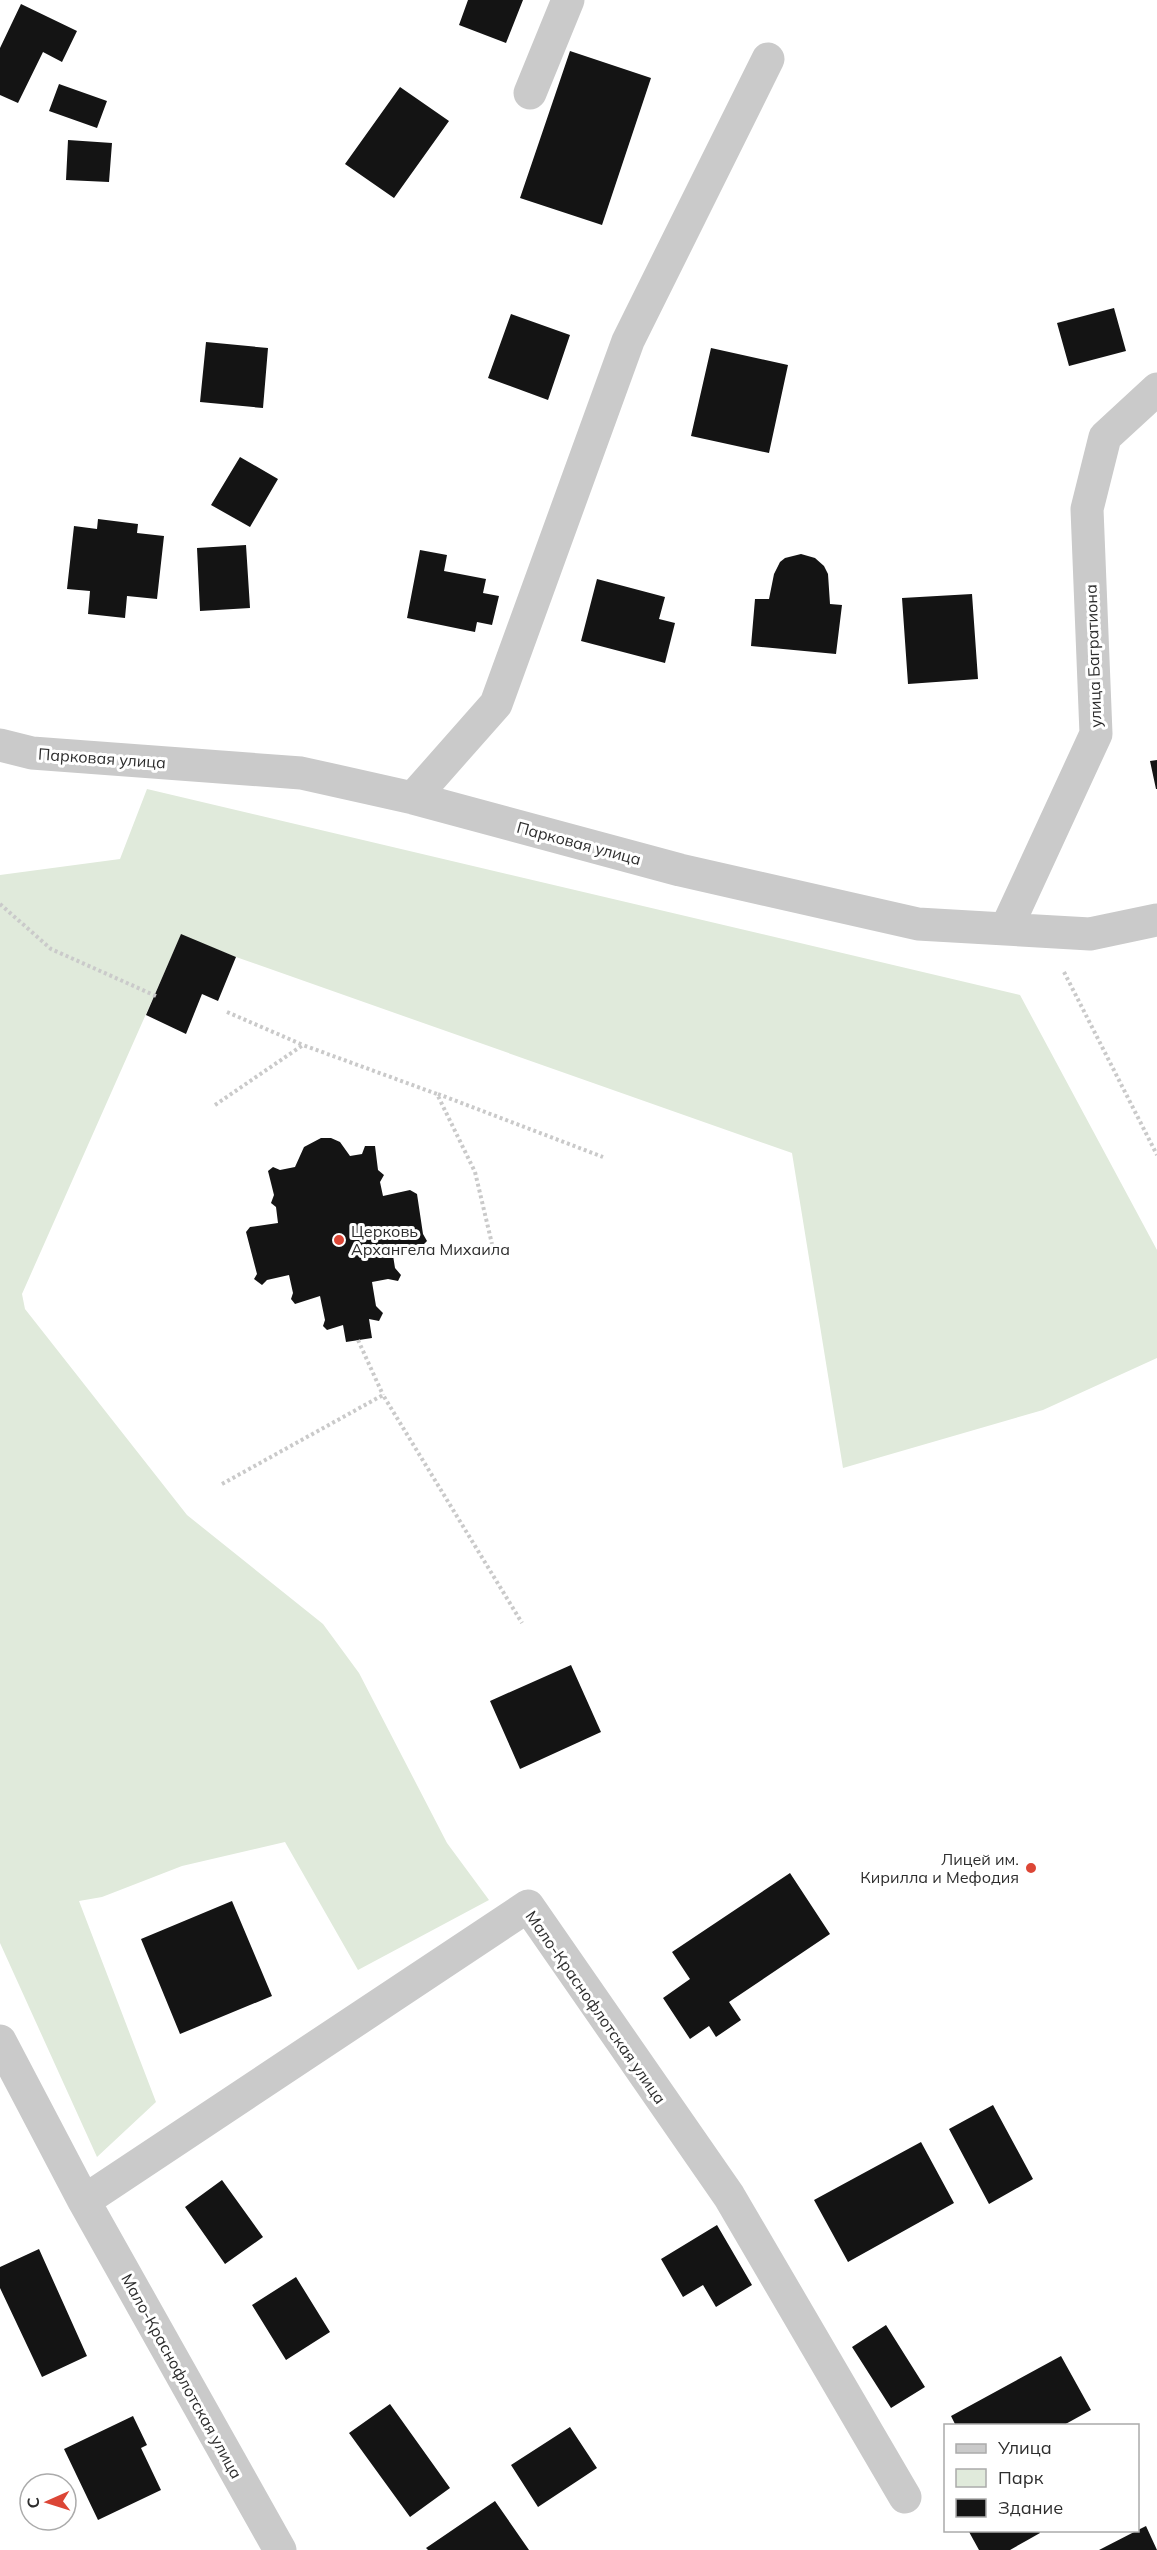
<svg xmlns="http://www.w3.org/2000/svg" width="1157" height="2550" viewBox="0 0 1157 2550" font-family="Mulish,sans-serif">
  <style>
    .green { fill: #e0eadb }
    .building { fill: #141414 }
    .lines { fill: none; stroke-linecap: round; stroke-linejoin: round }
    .path { stroke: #cacaca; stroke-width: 4; stroke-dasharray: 3 3; stroke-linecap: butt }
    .minor { stroke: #cacaca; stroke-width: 33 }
    .poi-dot { fill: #dc4636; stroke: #fff; stroke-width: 2 }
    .labels { text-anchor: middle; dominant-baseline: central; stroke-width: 6; stroke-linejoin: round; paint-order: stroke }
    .street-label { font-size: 16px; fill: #2d2d2d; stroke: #fff }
    .poi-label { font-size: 16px; fill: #2d2d2d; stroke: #fff; text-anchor: start }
  </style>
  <rect width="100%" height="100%" fill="#fff"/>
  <path class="green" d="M147 789 1020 995 1157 1250V1358L1043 1410 843 1468 792 1153 236 957 181 935 22 1294 25 1309 187 1515 323 1624 359 1673 447 1843 489 1900 358 1970 285 1842 182 1866 102 1897 79 1901 156 2102 97 2157 0 1943V875L120 859Z"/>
  <path class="building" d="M468 0H523L506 43 459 25Z
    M21 4 77 31 62 62 43 52 18 103 0 95V48Z
    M570 51 651 78 602 225 520 198Z
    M59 84 107 101 97 128 49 111Z
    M400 87 449 121 394 198 345 164Z
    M68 140 112 143 109 182 66 180Z
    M1114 308 1126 351 1069 366 1057 323Z
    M511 314 570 335 548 400 488 378Z
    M206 342 268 348 263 408 200 402Z
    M711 348 788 365 769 453 691 436Z
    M240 457 278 479 250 527 211 505Z
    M98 519 138 524 137 533 164 536 157 599 127 596 125 618 88 614 90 591 67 589 74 526 97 529Z
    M246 545 250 608 200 611 197 548Z
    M420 550 447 555 444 571 486 579 483 593 499 596 492 625 477 622 475 632 407 618Z
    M801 554 815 558 824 566 828 574 830 604 842 605 836 654 751 646 755 599H769L774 574 780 562 785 558Z
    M597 579 665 597 659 619 675 623 665 663 581 641Z
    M972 594 978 679 908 684 902 598Z
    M1157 760V789H1156L1150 761Z
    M181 934 236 957 218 1001 202 994 186 1034 146 1015Z
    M321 1138H331L340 1142 350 1156 362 1154 365 1146H375L378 1170 384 1175 380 1182 383 1196 410 1190 417 1194 423 1234 427 1241 422 1246 392 1249 395 1268 401 1275 398 1281 388 1279 372 1282 376 1306 383 1313 379 1321 369 1319 372 1338 346 1342 343 1325 327 1330 323 1326 325 1320 320 1296 295 1304 291 1299 293 1293 289 1275 267 1280 262 1285 254 1279 257 1274 246 1232 250 1227 278 1223 276 1207 271 1203 274 1195 268 1171 273 1167 280 1170 295 1167 304 1147Z
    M571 1665 601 1732 520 1769 490 1701Z
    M790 1873 830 1934 729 2002 741 2020 716 2037 709 2026 690 2039 663 1998 690 1979 672 1952Z
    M232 1901 272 1996 180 2034 141 1939Z
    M993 2105 1033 2179 989 2204 949 2129Z
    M921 2142 954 2203 848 2262 814 2200Z
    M222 2180 263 2237 225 2264 185 2207Z
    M717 2225 752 2285 716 2307 703 2285 683 2297 661 2259Z
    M39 2249 87 2356 42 2377 0 2288V2267Z
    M296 2277 330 2332 286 2360 252 2305Z
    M886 2325 925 2387 891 2408 852 2347Z
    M1061 2356 1091 2410 1062 2426H956L951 2416Z
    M390 2404 450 2488 410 2517 349 2433Z
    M133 2416 147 2445 141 2448 161 2490 98 2520 64 2449Z
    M570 2427 597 2468 538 2507 511 2465Z
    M495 2501 529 2550H428L426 2548Z
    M1146 2526 1157 2550H1099L1138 2530Z
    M968 2530H1039L1040 2533 1010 2550H979Z"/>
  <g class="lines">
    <path class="path" d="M0 904 51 949 156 996
      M1064 972 1157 1155
      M227 1012 303 1045
      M438 1094 603 1157
      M215 1105 303 1045 437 1094 475 1172 492 1244
      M358 1340 383 1395
      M222 1484 383 1395 522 1623"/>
    <path class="minor" d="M530 93 568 0
      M0 745 32 753 301 773 413 798 680 870 918 924 1090 934 1157 920
      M413 798 496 704 628 341 768 59
      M1006 929 1096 734 1087 509 1105 437 1157 389
      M0 2041 84 2201 280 2550
      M84 2201 528 1906 729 2196 905 2497"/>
  </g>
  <g class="poi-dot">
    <circle cx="339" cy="1240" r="6"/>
    <circle cx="1031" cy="1868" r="6"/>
  </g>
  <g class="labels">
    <g class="street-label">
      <text transform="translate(1093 656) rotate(-92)">улица Багратиона</text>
      <text transform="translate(102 758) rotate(4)">Парковая улица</text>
      <text transform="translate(579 843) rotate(15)">Парковая улица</text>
      <text transform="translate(596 2007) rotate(55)">Мало-Краснофлотская улица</text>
      <text transform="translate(182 2376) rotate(61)">Мало-Краснофлотская улица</text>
    </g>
    <g class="poi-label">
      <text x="351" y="1231">Церковь<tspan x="351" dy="18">Архангела Михаила</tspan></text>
      <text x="1019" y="1859" text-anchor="end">Лицей им.<tspan x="1019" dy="18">Кирилла и Мефодия</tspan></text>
    </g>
  </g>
  <rect x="944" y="2424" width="195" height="108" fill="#ffffff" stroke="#ababab" stroke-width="1.5"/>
  <rect x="956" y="2444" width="30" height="9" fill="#cacaca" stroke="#ababab" stroke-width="1.5"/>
  <text x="998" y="2454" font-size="18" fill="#2d2d2d">Улица</text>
  <rect x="956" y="2469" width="30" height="18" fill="#e0eadb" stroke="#ababab" stroke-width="1.5"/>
  <text x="998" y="2484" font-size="18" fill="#2d2d2d">Парк</text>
  <rect x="956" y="2499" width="30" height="18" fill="#141414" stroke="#ababab" stroke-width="1.5"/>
  <text x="998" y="2514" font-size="18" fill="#2d2d2d">Здание</text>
  <g transform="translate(48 2502) rotate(267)"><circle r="28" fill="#ffffff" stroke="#ababab" stroke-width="1.5"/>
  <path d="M0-4.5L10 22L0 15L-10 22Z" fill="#dc4636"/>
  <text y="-9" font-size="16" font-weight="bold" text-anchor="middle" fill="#2d2d2d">С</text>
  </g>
</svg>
